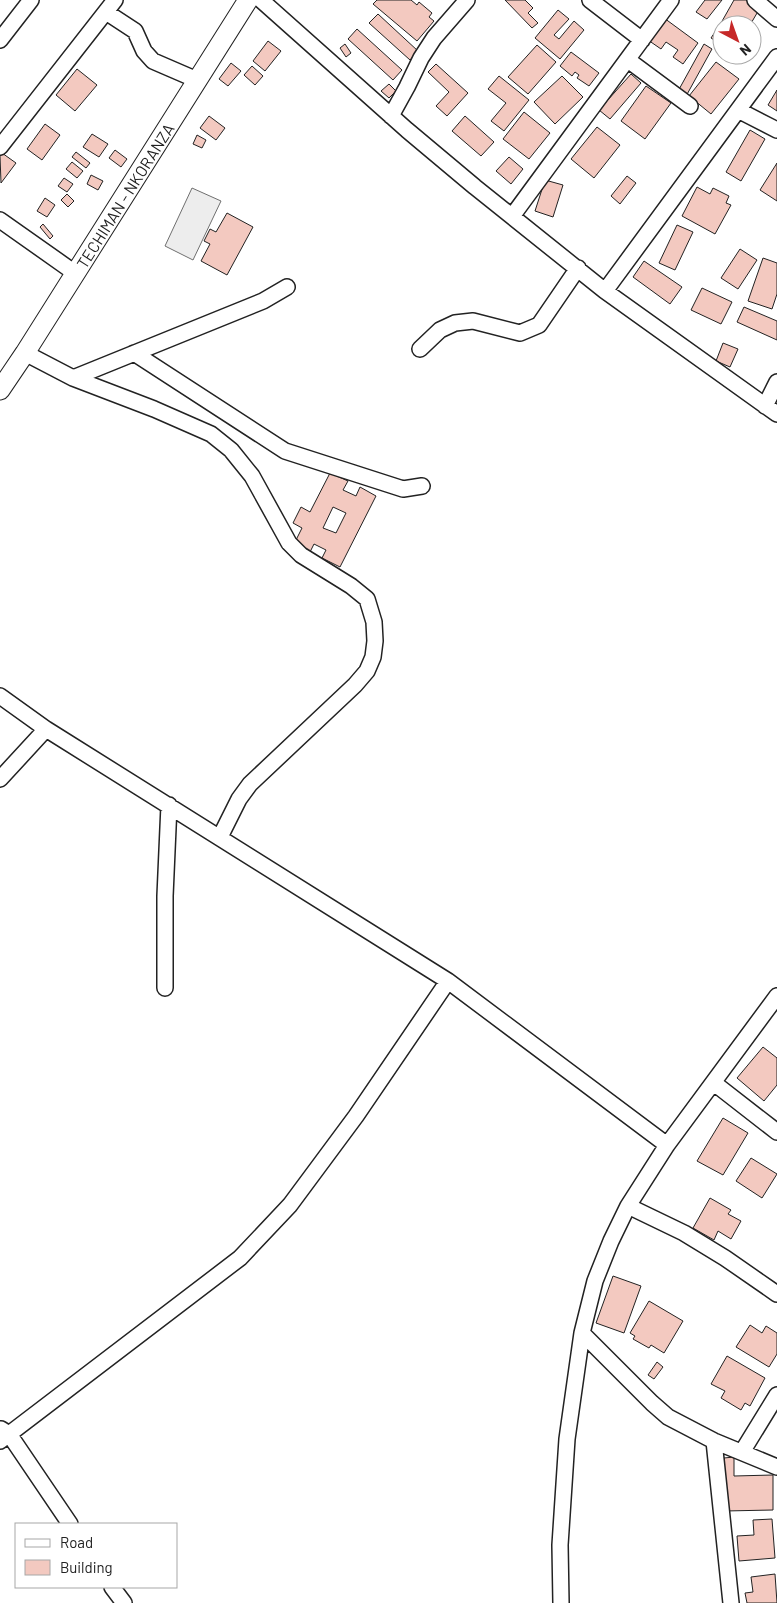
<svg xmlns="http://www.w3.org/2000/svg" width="777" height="1603" viewBox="0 0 777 1603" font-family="Barlow,sans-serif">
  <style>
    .parking { fill: #ededed; stroke: #6f6f6f }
    .building { fill: #f3c9c0; stroke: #222; fill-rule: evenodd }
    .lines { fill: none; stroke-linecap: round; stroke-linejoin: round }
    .minor-casing { stroke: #222; stroke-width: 18 }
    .major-casing { stroke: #222; stroke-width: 21 }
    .minor { stroke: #fff; stroke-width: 15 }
    .major { stroke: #fff; stroke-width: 19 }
    .labels { text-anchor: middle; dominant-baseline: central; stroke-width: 4; stroke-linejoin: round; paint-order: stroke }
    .street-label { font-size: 16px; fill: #222; stroke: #fff }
  </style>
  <rect width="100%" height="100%" fill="#fff"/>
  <path class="parking" d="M192 188 221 201 193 260 165 246Z"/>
  <path class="building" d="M377 0H411L417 5 419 2 432 13 429 17 434 21 417 41 373 4Z
    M505 0H525L533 8 528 13 538 23 532 28Z
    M705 0H722L707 19 696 12Z
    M734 0H747L760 8 750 25H724L721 23Z
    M558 10 569 19 554 35 559 39 574 21 584 30 560 59 535 38Z
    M378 14 418 51 410 60 369 23Z
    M664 18 698 43 683 64 673 57 678 50 666 42 661 49 648 40Z
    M722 28V43L721 44 711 38 717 29 720 31Z
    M357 29 402 70 393 80 348 39Z
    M268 41 281 51 265 71 253 61Z
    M345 44 351 53 346 57 340 48Z
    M704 44 712 49 685 98 677 93Z
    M537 45 556 62 528 94 508 77Z
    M571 52 599 73 589 86 577 78 579 75 575 72 572 76 560 66Z
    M716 62 739 79 711 114 689 96Z
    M231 63 241 71 228 86 219 79Z
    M436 64 468 93 447 116 436 106 449 92 428 72Z
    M252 66 263 76 255 85 244 75Z
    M77 69 97 85 75 111 56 95Z
    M631 74 641 83 610 119 599 110Z
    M499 76 529 100 504 131 491 121 506 103 488 89Z
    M562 76 583 97 555 124 534 102Z
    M389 84 396 91 389 98 381 91Z
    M646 86 671 103 645 139 621 121Z
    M777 90V111L768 105Z
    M524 112 550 133 529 159 503 139Z
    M209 116 225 128 216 140 200 128Z
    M465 116 494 142 481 156 452 131Z
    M45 124 60 135 42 160 27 149Z
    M597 127 620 145 594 178 571 159Z
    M750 130 765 139 741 181 726 172Z
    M92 134 108 144 99 157 83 147Z
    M197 135 206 140 202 148 193 144Z
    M115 150 127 159 121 167 109 158Z
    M76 152 90 163 86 168 72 157Z
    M2 153 16 163 1 183 0 156Z
    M509 157 523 169 511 184 496 171Z
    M72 162 83 171 77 178 66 169Z
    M777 163V201L760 190Z
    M91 175 103 181 98 190 87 184Z
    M627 176 636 183 620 204 611 196Z
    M64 178 73 184 67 192 58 186Z
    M545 180 563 185 553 217 535 211Z
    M697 187 710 194 713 188 729 196 726 203 731 205 715 234 682 216Z
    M67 194 74 201 68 207 61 200Z
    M45 198 55 205 47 217 37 211Z
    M227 213 253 227 227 275 201 261 210 244 204 241 210 229 216 232Z
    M43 224 53 236 50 239 40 227Z
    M677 225 693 232 675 270 659 263Z
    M740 249 757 260 738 289 721 278Z
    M763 258 777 263V294L772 309 748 301Z
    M644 261 682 287 670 304 633 277Z
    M702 288 732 302 721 324 691 310Z
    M744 307 777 321V340L737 322Z
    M723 343 738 349 730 367 716 361Z
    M330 473 348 481 343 490 356 496 360 487 376 496 340 567 322 558 326 550 314 544 310 552 294 544 302 528 293 523 301 507 310 512ZM333 507 346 513 336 533 323 528Z
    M763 1047 777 1058V1085L764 1101 737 1078Z
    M723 1118 748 1133 723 1175 697 1161Z
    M751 1158 777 1174 762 1198 736 1181Z
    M710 1198 731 1210 728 1214 741 1221 731 1239 718 1231 714 1240 693 1228Z
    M613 1276 641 1286 624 1333 596 1323Z
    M649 1301 683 1321 664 1353 651 1345 649 1348 633 1339 635 1336 630 1333Z
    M750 1325 762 1333 766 1326 777 1333V1354L769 1367 736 1347Z
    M727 1356 765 1378 750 1406 745 1403 741 1410 721 1398 725 1391 711 1384Z
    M657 1362 663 1367 654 1379 648 1375Z
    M734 1457V1476L773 1475V1510L725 1511 724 1458Z
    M772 1519 775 1558 739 1561 737 1536 754 1535 753 1520Z
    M775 1574 777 1603H747L745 1593 753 1592 751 1577Z"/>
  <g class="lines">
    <defs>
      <path id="minor" d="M261 0 407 130 475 187 605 291
        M590 0 642 40
        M755 0 777 19
        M106 12 135 31 144 51 153 61 197 80
        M0 40 31 0
        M777 57 605 291 777 414
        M628 60 690 106
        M738 110 777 130
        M391 116 407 87 421 58 434 38 467 0
        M0 147 115 0
        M513 215 671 0
        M0 220 75 273
        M420 349 440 330 455 323 473 321 520 333 539 325 578 268
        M25 353 73 378 154 409 211 434 231 450 252 476 289 543 301 555 351 586 367 599 374 622 375 641 373 657 367 671 355 685 250 784 239 799 220 837
        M134 353 285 451 403 489 422 486
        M73 378 263 301 287 287
        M765 406 777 382
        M0 696 46 729 0 779
        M448 981 667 1145
        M165 988V896L169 805
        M714 1083 777 1132
        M628 1206 684 1233 725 1258 777 1294
        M582 1333 595 1281 611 1241 628 1206 667 1145 777 996
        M1 1429 9 1434 70 1524
        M0 1441 240 1258 290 1205 356 1116 448 981 46 729
        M714 1441 731 1603
        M742 1452 777 1395
        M112 1587 124 1603
        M561 1603 560 1545 567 1439 582 1333 652 1403 668 1417 714 1441 777 1467"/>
      <g id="major">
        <path id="s1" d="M0 390 25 353 248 0"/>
      </g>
    </defs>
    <use href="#minor" class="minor-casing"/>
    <use href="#major" class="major-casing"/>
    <use href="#minor" class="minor"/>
    <use href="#major" class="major"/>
  </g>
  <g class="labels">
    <g class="street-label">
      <text stroke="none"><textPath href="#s1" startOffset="231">TECHIMAN - NKORANZA</textPath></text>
    </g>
  </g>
  <rect x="15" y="1523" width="162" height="65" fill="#ffffff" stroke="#a7a7a7"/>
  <rect x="25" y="1539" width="25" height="8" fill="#ffffff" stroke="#a7a7a7"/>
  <text x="60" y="1548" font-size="15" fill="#222222">Road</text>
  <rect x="25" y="1560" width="25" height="15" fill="#f3c9c0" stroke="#a7a7a7"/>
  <text x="60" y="1573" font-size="15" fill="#222222">Building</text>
  <g transform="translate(737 40) rotate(139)"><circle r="24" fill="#ffffff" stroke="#a7a7a7"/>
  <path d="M0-4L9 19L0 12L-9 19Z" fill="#c62828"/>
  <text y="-8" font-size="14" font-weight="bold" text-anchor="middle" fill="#222222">N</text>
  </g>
</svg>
